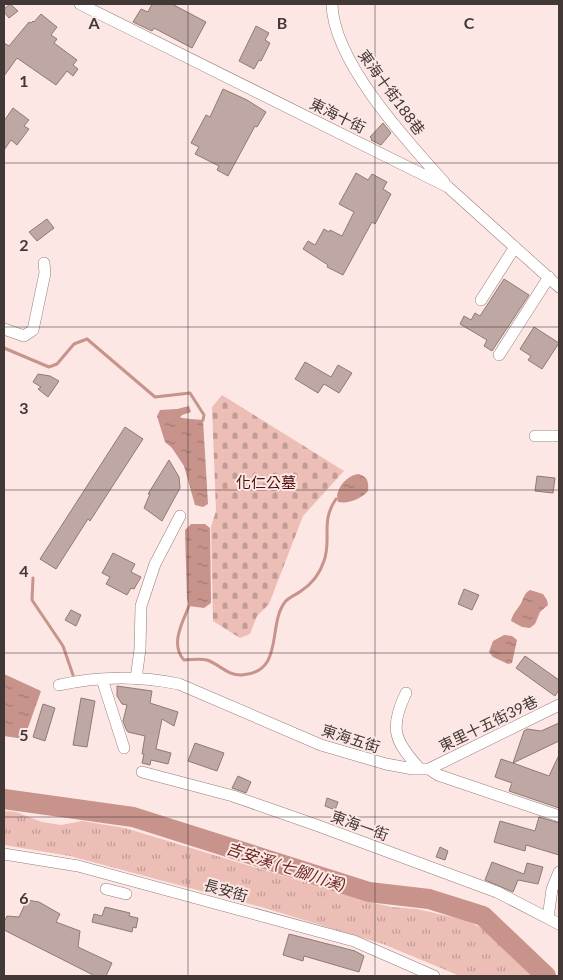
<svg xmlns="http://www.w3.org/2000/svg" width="563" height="980" viewBox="0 0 563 980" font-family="Lato,'Noto Sans TC',sans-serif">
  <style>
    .grass { fill: url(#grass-tufts) }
    .cemetery { fill: url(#cemetery-stones) }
    .water { fill: url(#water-ripples) }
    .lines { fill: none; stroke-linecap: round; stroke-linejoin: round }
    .stream { stroke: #c7938b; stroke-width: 3 }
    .river { stroke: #c7938b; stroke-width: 20 }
    .building { fill: #bfa7a3; stroke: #907a76 }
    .minor-casing { stroke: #947d79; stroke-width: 12 }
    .minor { stroke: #fff; stroke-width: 11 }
    .grid { fill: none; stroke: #423836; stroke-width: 1; stroke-opacity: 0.55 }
    .labels { text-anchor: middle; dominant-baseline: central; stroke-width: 4; stroke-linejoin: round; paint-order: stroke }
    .street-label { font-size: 15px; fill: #423836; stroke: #fce7e4 }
    .park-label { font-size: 15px; fill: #51120d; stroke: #fce7e4 }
    .water-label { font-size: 16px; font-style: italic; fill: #682720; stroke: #fce7e4 }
    .grid-label { font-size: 16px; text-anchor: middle; font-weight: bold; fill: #423836; stroke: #fce7e4; stroke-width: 4; stroke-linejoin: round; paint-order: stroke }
  </style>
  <defs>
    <pattern id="grass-tufts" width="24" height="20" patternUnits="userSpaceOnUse" patternTransform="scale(1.25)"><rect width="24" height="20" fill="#ecbeb6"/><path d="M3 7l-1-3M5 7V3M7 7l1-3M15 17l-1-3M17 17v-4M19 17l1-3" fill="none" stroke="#c19b95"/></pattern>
    <pattern id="cemetery-stones" width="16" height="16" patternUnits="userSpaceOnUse" patternTransform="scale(1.25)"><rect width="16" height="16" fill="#ecbeb6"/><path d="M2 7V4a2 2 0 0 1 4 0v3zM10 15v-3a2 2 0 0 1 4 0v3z" fill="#c19b95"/></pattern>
    <pattern id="water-ripples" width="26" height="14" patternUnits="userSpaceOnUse" patternTransform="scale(1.25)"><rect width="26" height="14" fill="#c7938b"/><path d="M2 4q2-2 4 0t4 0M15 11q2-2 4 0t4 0" fill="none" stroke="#a37972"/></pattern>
  </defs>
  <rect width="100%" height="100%" fill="#fce7e4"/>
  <path class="grass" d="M4 811 16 812 42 822 61 825 82 821 125 828 369 902 392 907 417 909 465 920 484 929 532 976H460L383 944 261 907 70 856 4 845Z"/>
  <path class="cemetery" d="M222 395 344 471 303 516 269 604 257 616 250 634 240 638 213 621 211 527 216 511 212 407Z"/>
  <path class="water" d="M189 406 191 412 182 415 180 417C183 419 197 419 203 420L208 504 203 507 195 505 184 466 172 448 165 442 157 416 160 410 177 409Z
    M358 474C367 476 369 481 368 491 361 499 349 504 338 502 334 490 346 476 358 474Z
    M191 524H205L210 528 211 603 204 608 189 606 187 599 185 530Z
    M530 590 543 594 547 600 548 605 540 612 535 624 530 628 522 627 511 621C513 613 516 611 520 605 524 599 523 594 530 590Z
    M504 635 512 636 517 640 512 663 508 664 493 657 489 652 493 641Z
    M4 674 41 691 24 739 4 736Z"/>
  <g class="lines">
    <path class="stream" d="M4 348 49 367 57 364 74 344 87 339 155 397 190 393 204 415 203 420
      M33 578 32 600 63 646 73 675
      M189 606C182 623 170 645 184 660 191 660 200 658 207 660 219 664 228 676 242 675 285 672 267 625 285 602 289 597 296 595 301 591 312 584 320 573 324 561 332 539 320 522 336 499"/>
    <path class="river" d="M4 799 133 817 369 892 429 899 483 916 546 976"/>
  </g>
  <path class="building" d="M10 4 18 11 9 18 4 12V9Z
    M152 4H172L206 22 192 48 154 28 152 31 133 22 141 9 148 12Z
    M41 14 57 27 51 35 57 39 54 43 77 60 73 65 78 69 73 76 67 71 56 85 17 58 4 76V43L9 46 29 22 31 23 33 21 34 22Z
    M256 26 269 33 265 40 270 43 261 61 259 60 254 69 239 61Z
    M223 89 247 100 266 112 257 127 255 126 228 176 217 170 219 166 195 154 199 147 191 143 206 115 210 117Z
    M13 108 29 120 24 126 29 129 17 145 11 140 4 150V121Z
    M383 123 391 133 381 145 371 140 372 139 370 137Z
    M356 173 368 180 372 174 387 182 383 189 391 194 375 224 372 222 343 275 327 267 328 265 303 249 308 241 315 245 324 229 329 232 330 230 342 236 354 212 339 204Z
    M47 219 54 228 37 241 29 232Z
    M504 279 529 295 492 351 484 346 487 340 460 324 464 316 471 320 475 313 480 316Z
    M534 327 559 343 542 369 528 360 531 356 520 349Z
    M305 362 331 377 338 365 352 373 339 393 324 384 318 393 295 379Z
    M38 374 50 376 59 381 48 397 38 389 41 387 33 382Z
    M125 427 143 439 90 521 88 519 56 569 40 559Z
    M169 460 179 477 180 488 162 521 144 508 150 494H148Z
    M537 476 555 478 553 493 535 491Z
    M113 553 135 564 131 572 141 577 134 589 131 588 127 595 106 584 110 577 102 573Z
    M464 589 479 595 472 610 458 604Z
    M71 610 81 615 76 626 65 620Z
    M525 656 559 680V690L555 696 516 668Z
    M117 686 152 691 150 703 178 712 174 726 162 719 156 749 171 753 168 764 151 760 150 765 142 763 144 754H142L145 736 128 732 126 729 123 721 127 705 122 704 117 696Z
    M81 698 95 701 87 747 73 745Z
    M43 704 55 708 45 741 33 737Z
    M559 723V741L513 763 549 776 559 755V808L509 791 512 783 495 777 501 759 513 763 524 731 527 729 541 731Z
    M195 743 224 753 217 771 188 761Z
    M238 776 251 782 246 793 232 788Z
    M327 798 338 802 335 810 325 806Z
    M539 817 559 823V855L526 845 525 851 494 842 500 821 535 831Z
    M440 847 448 851 445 860 436 857Z
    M492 862 524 874 527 863 543 867 538 884 518 880 513 892 485 880Z
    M27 900 39 902 60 914 56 922 80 931 78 947 112 963 106 976H95L4 930V922L7 916 19 917Z
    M105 907 130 913 129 916 138 918 136 928 133 927 132 932 92 922 94 914 102 916Z
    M289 934 355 951 364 956 359 972 304 956 303 961 283 955Z"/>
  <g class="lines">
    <defs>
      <path id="minor" d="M80 4 448 187 559 287
        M332 4C333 61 406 140 444 182
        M481 300 515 247
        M4 329 24 336 33 330 45 273 44 263
        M499 355 549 277
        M535 436H559
        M102 679 124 748
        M136 679 140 649 141 606 155 564 180 516
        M59 685C98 676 141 676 179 684L321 745 386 764 413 769H429L438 775 559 816
        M406 693C389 728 394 741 420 769
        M429 769 559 705
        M142 772 233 796 316 825 497 892 559 924
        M4 854 78 866 354 941 434 976
        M106 889 126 894
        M548 918 552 889 559 872"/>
    </defs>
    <use href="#minor" class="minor-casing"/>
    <use href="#minor" class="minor"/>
  </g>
  <path class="grid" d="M188 4V976M375 4V976M4 163H559M4 327H559M4 490H559M4 653H559M4 817H559"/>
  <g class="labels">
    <g class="street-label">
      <text transform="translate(392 92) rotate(54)">東海十街188巷</text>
      <text transform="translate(338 115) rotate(26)">東海十街</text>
      <text transform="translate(488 723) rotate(-26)">東里十五街39巷</text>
      <text transform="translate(351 738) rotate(18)">東海五街</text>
      <text transform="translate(360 825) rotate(20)">東海一街</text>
      <text transform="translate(226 890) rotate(16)">長安街</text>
    </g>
    <g class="park-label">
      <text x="266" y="482">化仁公墓</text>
    </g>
    <g class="water-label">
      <text transform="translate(286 866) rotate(18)">吉安溪 (七腳川溪)</text>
    </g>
  </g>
  <g class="grid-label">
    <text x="94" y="29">A</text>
    <text x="282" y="29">B</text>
    <text x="469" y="29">C</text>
    <text x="24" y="87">1</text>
    <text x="24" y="251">2</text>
    <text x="24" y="414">3</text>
    <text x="24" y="577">4</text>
    <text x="24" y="741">5</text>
    <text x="24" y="904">6</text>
  </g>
  <rect width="563" height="980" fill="none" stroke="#423836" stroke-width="10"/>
</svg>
